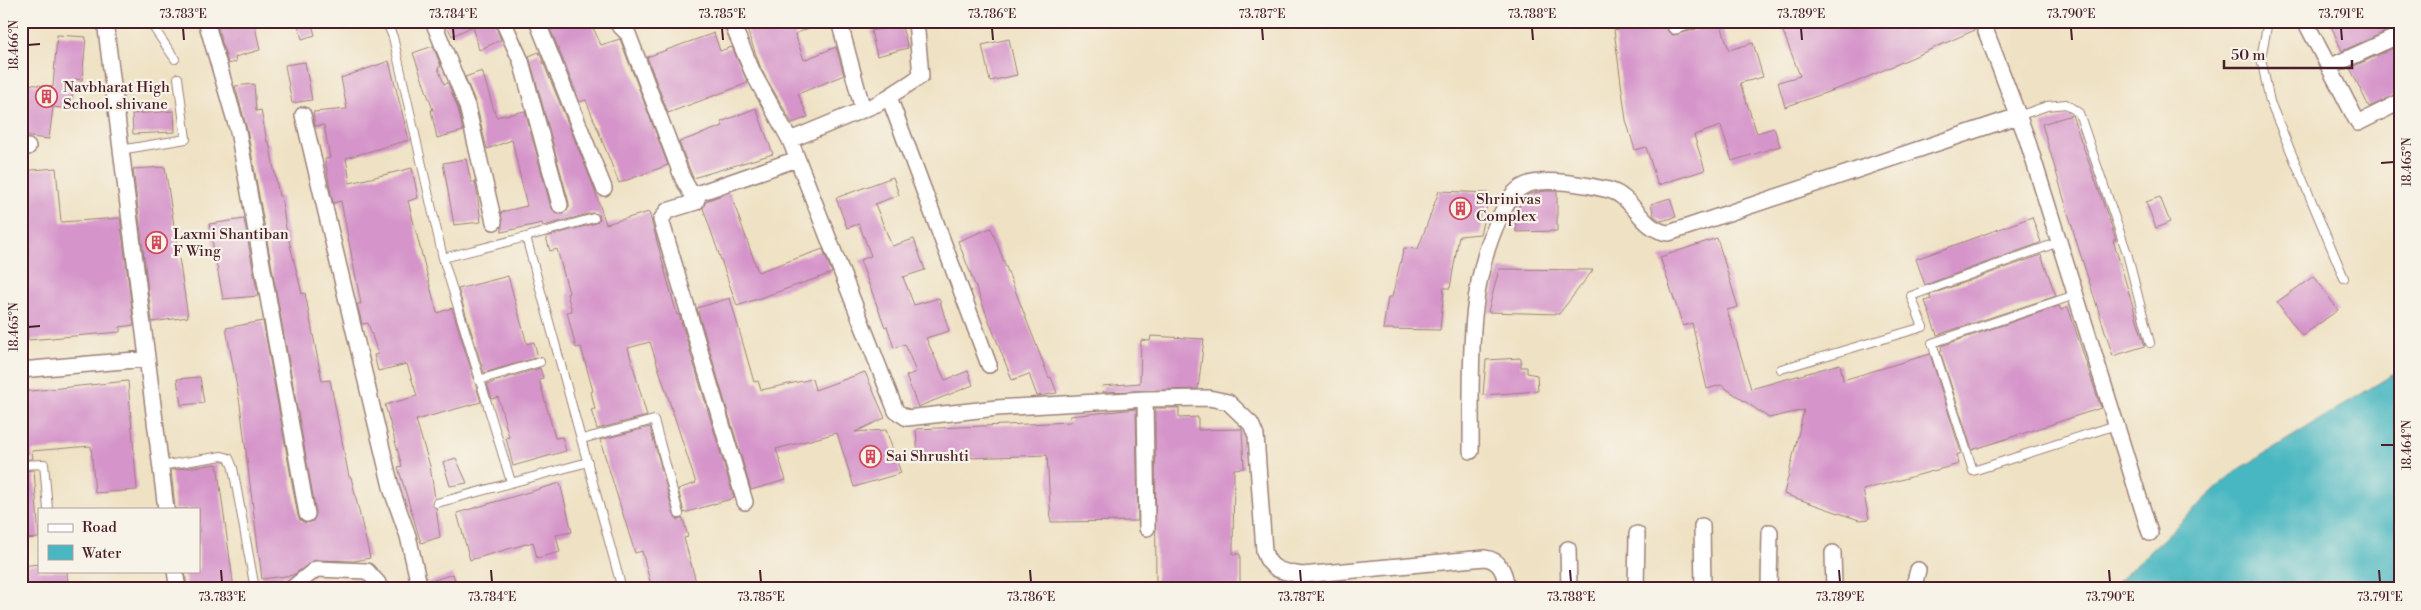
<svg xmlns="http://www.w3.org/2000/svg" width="2421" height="610" viewBox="0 0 2421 610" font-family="'Libre Bodoni',serif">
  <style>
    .water { fill: #49b7c1; stroke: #4a6b76 }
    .building { fill: #d695ca }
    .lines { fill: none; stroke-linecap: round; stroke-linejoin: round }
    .service-casing { stroke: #9c8078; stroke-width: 10 }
    .minor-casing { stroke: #9c8078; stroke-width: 18 }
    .service { stroke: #fff; stroke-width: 8 }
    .minor { stroke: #fff; stroke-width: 15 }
    .ticks { fill: none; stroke: #4a1f2b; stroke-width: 2 }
    .labels { text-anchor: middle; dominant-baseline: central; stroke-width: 4.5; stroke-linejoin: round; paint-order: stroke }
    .poi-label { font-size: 15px; fill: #4a1f2b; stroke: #f7f3e8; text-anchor: start }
    .neatline { fill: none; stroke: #4a1f2b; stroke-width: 2 }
    .ticks-label { font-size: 12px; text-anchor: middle; fill: #4a1f2b }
  </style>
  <rect width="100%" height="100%" fill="#f7f3e8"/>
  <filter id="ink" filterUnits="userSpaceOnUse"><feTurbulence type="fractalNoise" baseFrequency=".02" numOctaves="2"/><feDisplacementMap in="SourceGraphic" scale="10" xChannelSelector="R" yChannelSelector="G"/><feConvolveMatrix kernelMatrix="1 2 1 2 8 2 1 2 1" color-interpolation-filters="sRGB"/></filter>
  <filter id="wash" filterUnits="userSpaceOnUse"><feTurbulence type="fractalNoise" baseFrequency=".0096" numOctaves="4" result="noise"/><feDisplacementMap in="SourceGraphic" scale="20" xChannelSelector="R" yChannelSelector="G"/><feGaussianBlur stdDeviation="1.12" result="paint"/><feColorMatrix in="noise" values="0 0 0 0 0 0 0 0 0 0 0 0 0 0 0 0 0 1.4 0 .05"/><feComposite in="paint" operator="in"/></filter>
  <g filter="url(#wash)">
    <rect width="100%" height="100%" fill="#efe2c4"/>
    <path class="water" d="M2400 370V589H2110L2233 473Z"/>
    <g id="blocks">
      <path class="building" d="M216 21H254L260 50 235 57 236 62 228 64Z
        M297 21H311L315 35 302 39Z
        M445 21H494L501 40 479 50 473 26 452 36Z
        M547 21H590L601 45 620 39 668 165 619 183 586 100 580 102Z
        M744 21H825L795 34 804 60 836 47 844 75 798 94 808 117 792 123 761 69Z
        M1619 21H1667L1666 29 1673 35 1694 30 1712 21H1720L1729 50 1753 43 1763 77 1740 83 1757 133 1774 128 1780 146 1732 161 1721 126 1694 135 1705 170 1658 185 1646 147 1635 150 1626 120 1614 30 1622 28Z
        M1779 21H1973L1975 30 1854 83 1785 107 1778 82 1800 76Z
        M2329 21H2400V26L2342 51Z
        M901 23 908 48 877 56 871 31Z
        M714 33 720 51 732 47 748 83 668 113 647 57Z
        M57 35 86 37 82 80 75 79 70 109 53 107 49 139 21 136V83L53 87Z
        M1009 39 1017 75 990 81 982 45Z
        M2400 45V93L2369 107 2350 68Z
        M433 46 441 66 438 68 444 84 448 83 458 109 463 131 437 138 431 110H433L413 53Z
        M539 52 591 180 606 224 649 212 677 315 679 314 734 498 684 513 678 489 696 483 650 342 628 348 647 416 597 429 591 410 595 409 591 392 593 391 581 347 576 348 567 312 572 311 567 294 569 293 557 249 550 251 546 237 596 223 600 219 598 214 592 213 543 226 542 223 502 232 501 212 527 206 512 140 487 149 476 104 465 77 482 71 496 117 525 111 551 207 557 214H563L569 208V203L529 56Z
        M389 61 409 140 346 158 350 183 412 168 418 198 408 201 437 313 452 308 481 402 416 420 430 466 435 498 432 504 436 508 440 537 421 543 398 467 402 466 385 405 417 396 407 364 378 371 374 355 378 354 368 323 362 324 357 304H361L341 201 333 203 330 189 325 159 330 158 324 125 315 126 313 112 347 109 341 78Z
        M305 62 312 100 292 103 285 65Z
        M254 84 256 111 261 110 267 142H269L279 196H281L286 228 302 294 305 293 322 381 330 380 349 477H351L370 558 354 561 316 560 293 575 262 579 240 404 226 328 263 321 298 516 300 520 308 523 313 521 316 513 247 129 235 86Z
        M756 108 773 154 693 178 679 142 723 126 721 122Z
        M174 111 175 132 133 134 132 114Z
        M2072 115 2111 225 2116 240H2113L2145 346 2113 356 2079 250 2042 124Z
        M466 159 471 182H475L477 192 481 222 454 225 443 163Z
        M165 167 188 317 152 322 133 169Z
        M56 168 61 222 120 218 134 325 120 327V332L28 340 22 261 28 260V235H24L21 171Z
        M893 177 899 195 875 204 892 246 914 239 925 270 903 277 914 305 939 298 949 331 926 338 945 380 968 371 973 385 918 407 906 376 916 372 905 344 894 348 887 326 885 327 860 260 871 256 859 224 847 228 836 198Z
        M1439 191 1490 193 1480 234 1459 236 1450 288H1444L1440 330 1383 329 1388 297H1392L1404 248 1418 249Z
        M1545 191H1557V231L1516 232V214H1519V203L1523 204V198L1529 194Z
        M730 192 758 272 823 249 832 273 737 306 703 208 706 201Z
        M2160 197 2170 222 2156 228 2146 202Z
        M1670 198 1676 217 1661 221 1654 216 1651 204Z
        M2032 217 2041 242 2037 244 1925 285 1916 259Z
        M244 219 258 296 223 299 209 224Z
        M991 228 1049 378 1051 377 1057 393 1037 396 1029 374 1012 380 958 241Z
        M1717 238 1738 307 1727 310 1751 389 1840 364 1843 380 1930 354 1961 453 1957 455 1959 464 1863 490 1869 519 1859 520 1784 494 1804 410 1769 418 1721 385 1707 389 1692 323 1683 326 1660 257Z
        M2041 255 2056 296 1937 335 1925 301 1931 299 1929 295Z
        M1499 269 1593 270 1559 314 1488 312Z
        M508 276 527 344 534 342 538 357 484 373 458 289Z
        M2314 276 2338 310 2302 336 2277 302Z
        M730 298 754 382 758 381 761 390 812 379 815 390 865 372 885 418 855 432 886 430 901 473 854 487 837 433 776 449 786 480 751 490 697 308Z
        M2059 306 2061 310 2068 307 2101 408 1972 450 1940 351 1942 350 1941 346Z
        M1151 336 1204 339 1198 389 1103 392 1102 386 1140 383 1141 340 1150 341Z
        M1521 358V367H1527V373L1537 375 1538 391 1483 395 1486 360Z
        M540 368 543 378 539 379 555 438 562 437 566 451 513 466 506 438 509 437 498 397 492 399 487 384Z
        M200 377 204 403 181 405 177 379Z
        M128 381 137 490 95 493 91 446 32 451 33 459H21V392Z
        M1155 408H1179V418L1198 417V430L1242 429 1244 468 1234 469 1233 554H1240V589H1156Z
        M1136 409 1138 521 1051 522 1047 455 918 460 916 429 1071 422 1070 416Z
        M650 427 674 515 678 520 683 518 688 537 684 538 696 582 691 584 692 589H652L642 551 635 553 600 440Z
        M456 458 467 483 450 486 443 462Z
        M217 464 234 589H187L185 571H199V509H175L171 470Z
        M34 470 39 538 21 539V471Z
        M560 483 572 532 556 535 560 552 537 558 533 542 470 560 457 513Z
        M39 564V571H67L68 589H21V566Z
        M453 574 458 589H429L428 582Z"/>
    </g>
  </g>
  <g filter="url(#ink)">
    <use href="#blocks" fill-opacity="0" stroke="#9c8078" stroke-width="1"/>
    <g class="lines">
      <defs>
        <path id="service" d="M149 21 175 59
          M386 21 393 37 443 258 511 482
          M2268 21 2261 58 2270 102 2344 278
          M2018 116 2047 106 2066 104 2079 113 2127 253 2150 343
          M120 150 186 139 178 78
          M526 237 594 218
          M443 258 526 237 622 589
          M2075 295 1932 343 1973 471 2116 425
          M1781 369 1923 327 1911 296 2059 242
          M479 380 540 362
          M582 439 654 420 679 514
          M21 465 44 464 48 509
          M160 466 222 456 229 458 233 468 255 589
          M437 503 588 462"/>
        <path id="minor" d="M105 21 166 509
          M206 21 238 131 307 514
          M433 21 467 106 494 222
          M503 21 521 61 560 205
          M537 21 604 188
          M615 21 628 34 683 179 696 202
          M731 21 753 73 790 140 879 103 921 76 916 21
          M839 21 863 110
          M1982 21 2026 136 2150 533
          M2305 21 2358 123 2400 102
          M1675 26 1691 21
          M2329 67 2400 35
          M889 97 989 365
          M303 115 392 491 408 536 420 589
          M790 140 896 411 907 418 997 408 1145 399 1209 398 1228 402 1251 424 1256 436 1264 551C1269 571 1284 572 1302 575L1485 558C1501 560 1505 574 1507 589
          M21 147H28
          M21 370 146 359
          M1145 399 1147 528
          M1471 451C1472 374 1465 291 1499 219 1505 206 1511 191 1526 185 1546 177 1589 185 1609 190 1635 197 1641 231 1669 233L2018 116
          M745 502 661 220 667 211 696 202 699 193 797 159
          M1702 526 1703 589
          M1568 549 1569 589
          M1833 553 1834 589
          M175 571 178 589
          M291 589 316 569 367 571 378 583 379 589
          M1636 589 1637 534
          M1769 589 1770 532
          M1913 589 1918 570"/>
      </defs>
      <use href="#service" class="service-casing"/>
      <use href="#minor" class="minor-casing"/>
      <use href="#service" class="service"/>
      <use href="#minor" class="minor"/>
    </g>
  </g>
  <path class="ticks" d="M183 28 184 40M453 28 454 40M722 28 723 40M992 28 993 40M1262 28 1263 40M1532 28 1533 40M1801 28 1802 40M2071 28 2072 40M2341 28 2342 40M28 45 40 44M2381 163 2394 162M28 327 40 326M2381 445H2394M221 570 222 582M491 570 492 582M760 570 761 582M1030 570 1031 582M1300 570 1301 582M1570 570 1571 582M1839 570 1840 582M2109 570 2110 582M2379 570 2380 582"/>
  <defs>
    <symbol id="building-ring" viewBox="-11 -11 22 22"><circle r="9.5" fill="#f7f3e8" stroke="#d1495b" stroke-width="1.5"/><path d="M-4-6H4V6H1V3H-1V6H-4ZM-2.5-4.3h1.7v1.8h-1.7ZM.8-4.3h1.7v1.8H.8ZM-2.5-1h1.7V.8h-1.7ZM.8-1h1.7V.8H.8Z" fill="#d1495b"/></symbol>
  </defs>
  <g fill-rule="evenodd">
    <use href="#building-ring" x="34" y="84" width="25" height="25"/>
    <use href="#building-ring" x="1448" y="196" width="25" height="25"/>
    <use href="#building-ring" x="144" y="230" width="25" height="25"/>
    <use href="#building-ring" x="858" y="444" width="25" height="25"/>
  </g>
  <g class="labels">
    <g class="poi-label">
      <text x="63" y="87">Navbharat High<tspan x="63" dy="17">School. shivane</tspan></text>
      <text x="1476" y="199">Shrinivas<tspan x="1476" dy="17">Complex</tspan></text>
      <text x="173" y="234">Laxmi Shantiban<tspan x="173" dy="17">F Wing</tspan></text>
      <text x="886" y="456">Sai Shrushti</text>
    </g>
  </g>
  <rect width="2421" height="610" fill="none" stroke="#f7f3e8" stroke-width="55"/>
  <rect x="38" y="508" width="162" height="65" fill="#f7f3e8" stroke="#b29e9c"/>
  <rect x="48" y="524" width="25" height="8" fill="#ffffff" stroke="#b29e9c"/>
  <text x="82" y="532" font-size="15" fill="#4a1f2b">Road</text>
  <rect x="48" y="545" width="25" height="15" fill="#49b7c1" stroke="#b29e9c"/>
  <text x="82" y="558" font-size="15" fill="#4a1f2b">Water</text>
  <path d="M2224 60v8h128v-8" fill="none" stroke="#4a1f2b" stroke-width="2.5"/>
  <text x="2231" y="60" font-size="15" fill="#4a1f2b" stroke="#f7f3e8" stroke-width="4" paint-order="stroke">50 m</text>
  <rect x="28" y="28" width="2366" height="554" class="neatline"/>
  <g class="ticks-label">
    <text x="183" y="18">73.783°E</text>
    <text x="453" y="18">73.784°E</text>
    <text x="722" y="18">73.785°E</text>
    <text x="992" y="18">73.786°E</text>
    <text x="1262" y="18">73.787°E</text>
    <text x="1532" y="18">73.788°E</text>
    <text x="1801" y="18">73.789°E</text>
    <text x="2071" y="18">73.790°E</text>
    <text x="2341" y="18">73.791°E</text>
    <text transform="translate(14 45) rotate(-90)" y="4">18.466°N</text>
    <text transform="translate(2407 162) rotate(-90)" y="4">18.465°N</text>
    <text transform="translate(14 327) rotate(-90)" y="4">18.465°N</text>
    <text transform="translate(2407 445) rotate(-90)" y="4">18.464°N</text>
    <text x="222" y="601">73.783°E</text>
    <text x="492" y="601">73.784°E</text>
    <text x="761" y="601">73.785°E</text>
    <text x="1031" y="601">73.786°E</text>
    <text x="1301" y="601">73.787°E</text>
    <text x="1571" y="601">73.788°E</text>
    <text x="1840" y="601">73.789°E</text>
    <text x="2110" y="601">73.790°E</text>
    <text x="2380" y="601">73.791°E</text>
  </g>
</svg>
